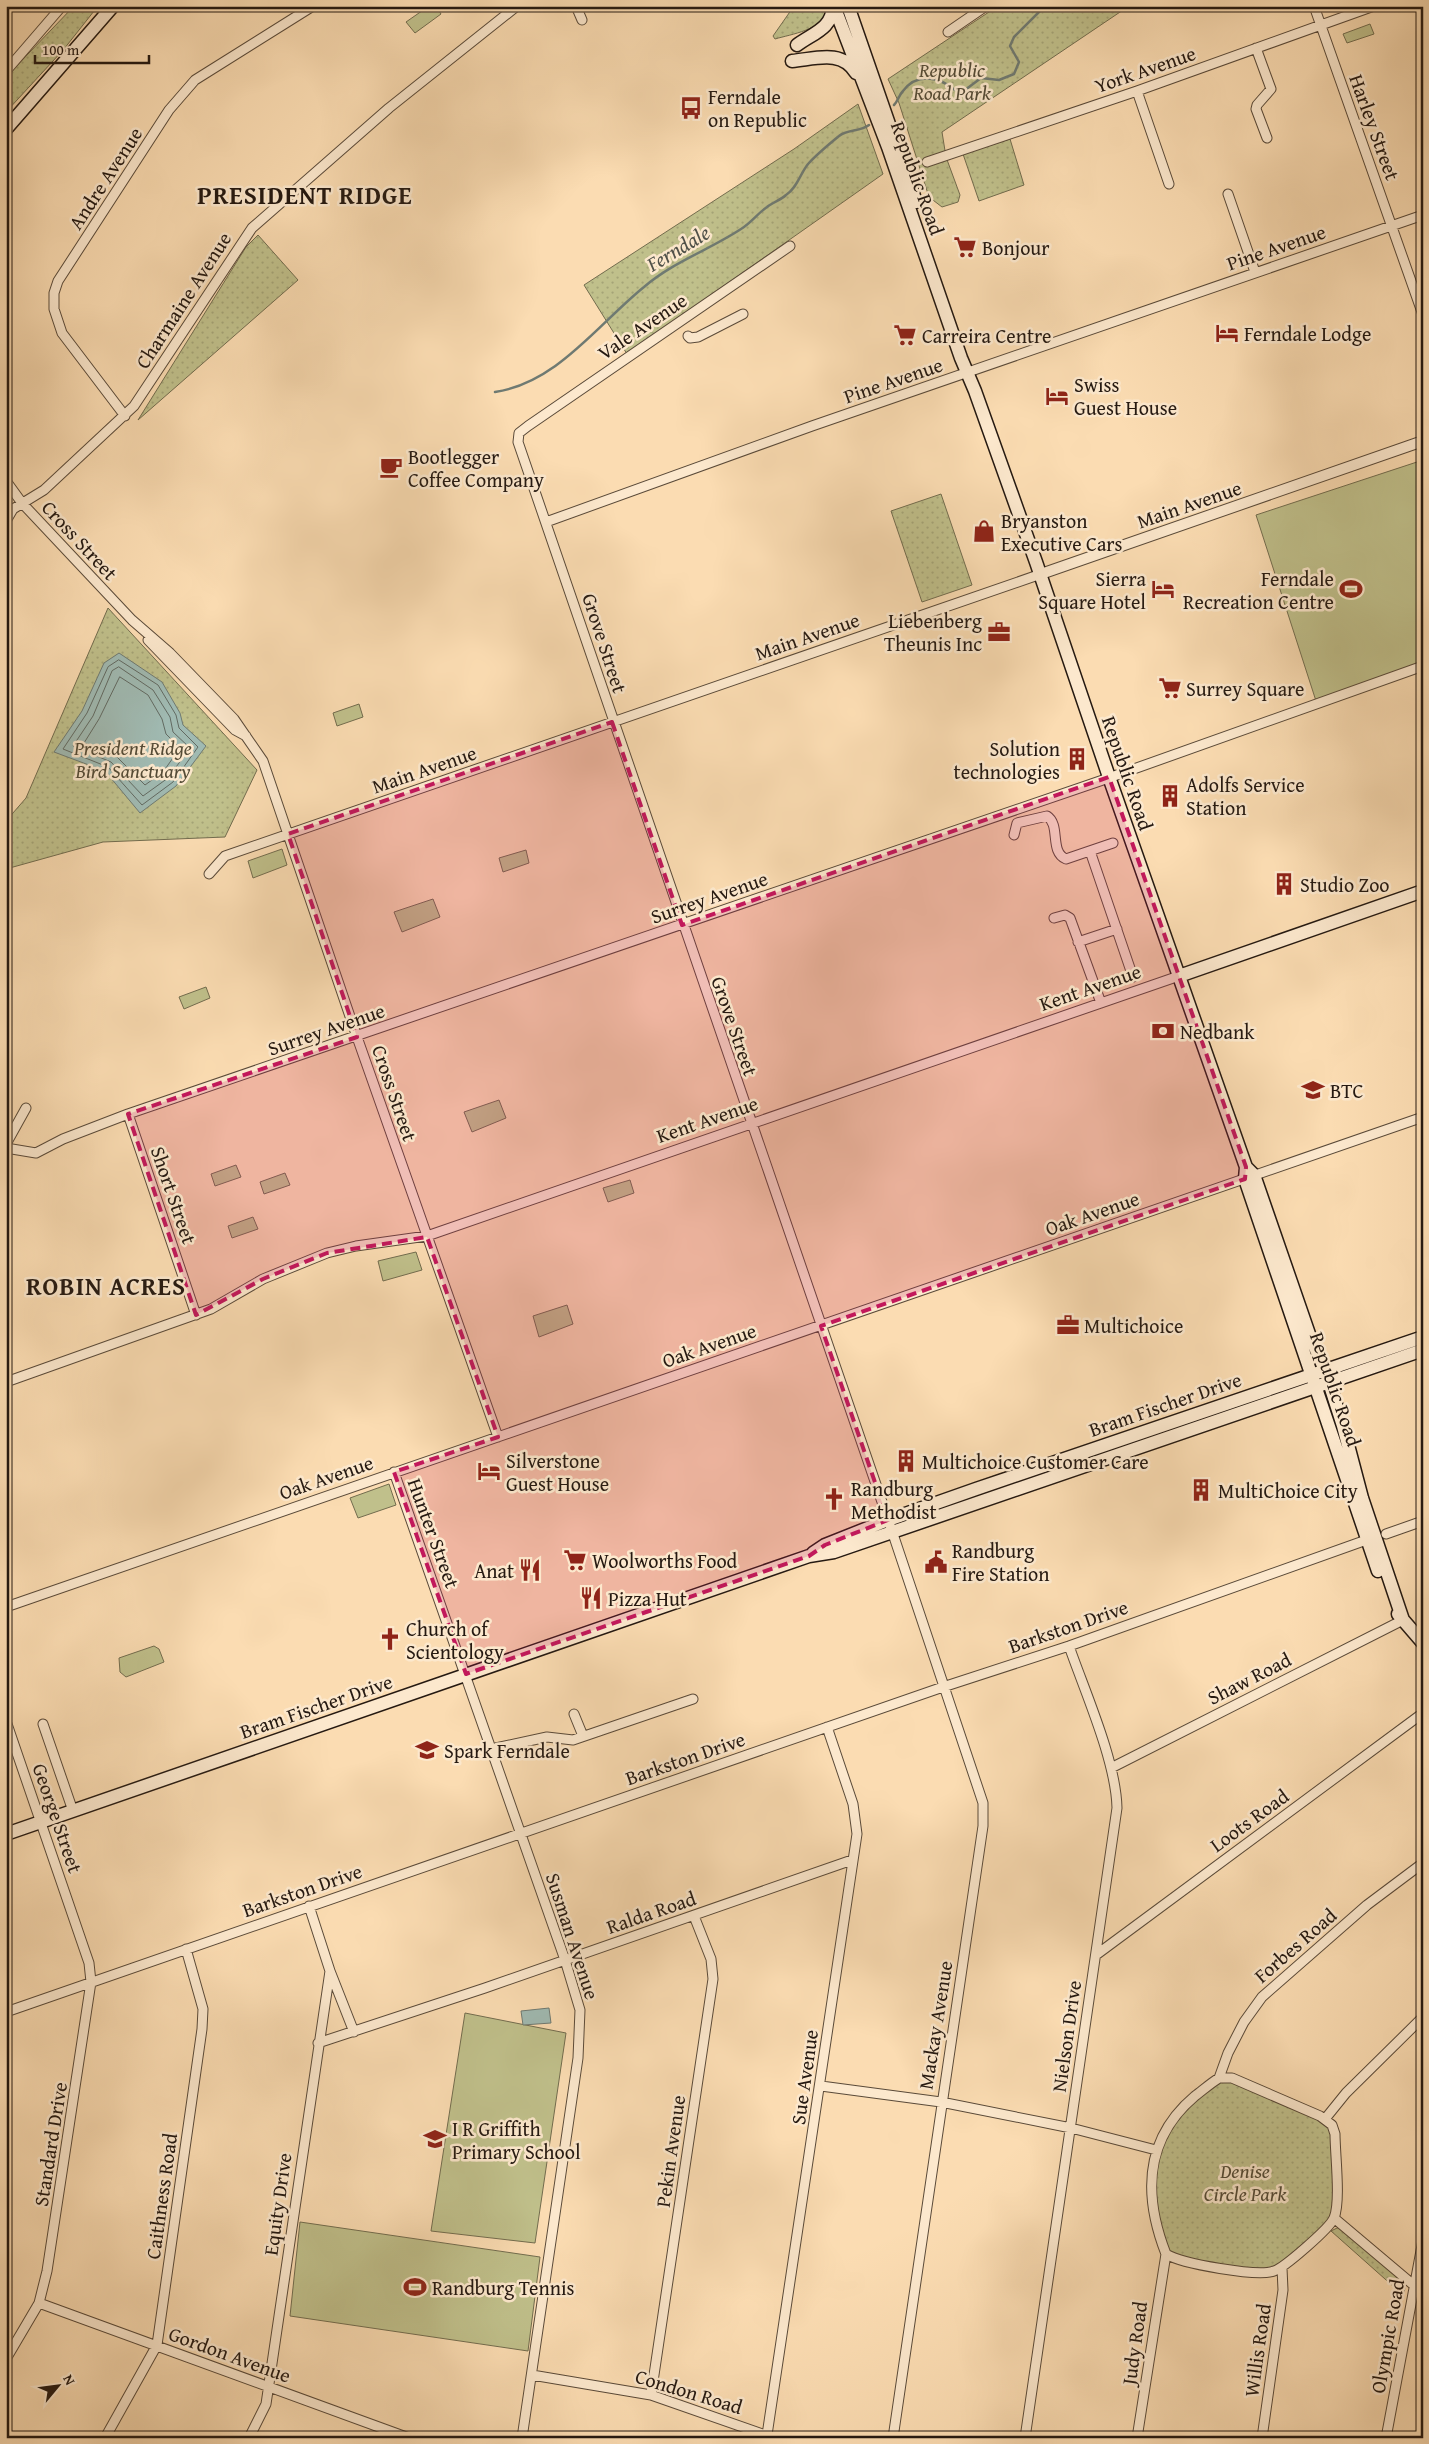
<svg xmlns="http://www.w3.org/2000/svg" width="1429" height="2444" viewBox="0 0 1429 2444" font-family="'Gentium Book Plus',serif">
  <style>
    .grass { fill: url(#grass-dots); stroke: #726c4e }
    .garden { fill: #c0c08b; stroke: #726c4e }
    .water { fill: #a0bab2; stroke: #6f7a72 }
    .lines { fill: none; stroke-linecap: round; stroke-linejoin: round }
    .shore { stroke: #626a62; stroke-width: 1 }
    .stream { stroke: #6f7a72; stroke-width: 2.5 }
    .minor-casing { stroke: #5a4a39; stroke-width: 11 }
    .tertiary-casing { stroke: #5a4a39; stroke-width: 12 }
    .secondary-casing { stroke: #251911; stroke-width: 15 }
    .minor { stroke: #fce8cd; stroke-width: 9 }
    .tertiary { stroke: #fce8cd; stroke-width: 10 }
    .secondary { stroke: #fce8cd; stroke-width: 12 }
    .marked { fill: #c2185b; fill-opacity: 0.2; stroke: #c2185b; stroke-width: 4; stroke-dasharray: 10 6; stroke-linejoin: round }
    .labels { text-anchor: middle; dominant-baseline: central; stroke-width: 5; stroke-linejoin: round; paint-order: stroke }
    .park-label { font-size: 20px; font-style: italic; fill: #544b36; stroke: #fce8cd }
    .street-label { font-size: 20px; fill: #251911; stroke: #fce8cd }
    .poi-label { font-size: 20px; fill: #251911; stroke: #fce8cd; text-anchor: start }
    .water-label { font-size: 21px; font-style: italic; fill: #505149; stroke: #fce8cd }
    .district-label { font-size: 25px; font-weight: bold; letter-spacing: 1px; fill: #251911; stroke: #fce8cd }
  </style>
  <defs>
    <pattern id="grass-dots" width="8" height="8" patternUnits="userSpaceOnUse" patternTransform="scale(1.25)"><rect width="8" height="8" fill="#c0c08b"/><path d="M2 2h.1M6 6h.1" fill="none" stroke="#a5a477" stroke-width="1.8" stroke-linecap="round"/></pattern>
  </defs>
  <rect width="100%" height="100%" fill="#fbdcb2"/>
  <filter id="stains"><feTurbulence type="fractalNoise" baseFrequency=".004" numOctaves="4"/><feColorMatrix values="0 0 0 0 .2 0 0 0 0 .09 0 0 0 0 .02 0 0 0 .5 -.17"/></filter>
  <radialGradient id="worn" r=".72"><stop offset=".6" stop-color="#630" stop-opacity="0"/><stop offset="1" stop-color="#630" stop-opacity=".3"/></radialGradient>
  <path class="grass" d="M74 6H98L64 49 6 112V77Z
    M794 6H825L827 11C822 30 792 34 775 39L773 36Z
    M998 6H1129L942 132 946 157 960 195 958 202 942 207 929 197 899 103 888 79Z
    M858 104 883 174 627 354 584 285 794 149Z
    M1010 139 1024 185 979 201 963 154Z
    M258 235 298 280 138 420 246 247Z
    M941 494 972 585 922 602 891 511Z
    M108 608 257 770 225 837 103 842 6 869V821L26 798Z
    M1222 2077 1332 2125 1335 2218 1270 2273 1167 2256 1153 2211 1159 2146 1168 2126Z
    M1339 2227 1406 2285 1403 2295 1331 2231Z"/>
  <path class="garden" d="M429 6H436L441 14 415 33 406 22Z
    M1370 24 1374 34 1347 43 1343 34Z
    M1423 460V663L1316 701 1256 515Z
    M359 704 363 717 337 726 333 713Z
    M282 849 287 865 253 878 248 861Z
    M526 850 529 863 503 872 499 858Z
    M433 899 440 917 402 932 394 912Z
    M206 987 210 998 184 1009 179 997Z
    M499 1100 506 1118 472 1132 464 1112Z
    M236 1165 241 1177 215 1186 211 1174Z
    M285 1173 290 1185 264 1194 260 1182Z
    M630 1180 634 1193 608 1202 603 1188Z
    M253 1217 258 1229 232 1238 228 1226Z
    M416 1252 422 1270 383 1281 378 1261Z
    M567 1305 573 1324 539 1337 533 1316Z
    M389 1484 396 1505 358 1518 350 1498Z
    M154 1646 159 1649 164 1662 126 1677 120 1672 119 1658Z
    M465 2013 566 2033 535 2243 431 2231Z
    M300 2222 540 2257 528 2351 290 2316Z"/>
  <path class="water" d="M119 653 162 682 180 713 183 725 206 746 176 786 140 813 105 771 54 752 82 711 104 663Z
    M549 2008 551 2023 523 2025 521 2011Z"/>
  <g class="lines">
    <path class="shore" d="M119 660 158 685 176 715 179 728 198 747 173 782 142 805 108 767 63 749 87 713 108 667Z
      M119 667 153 690 170 717 173 732 190 748 168 778 143 796 111 762 73 746 93 716 112 671Z
      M120 677 148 695 162 719 166 734 180 748 163 772 145 785 115 755 84 743 99 719Z"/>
    <path class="stream" d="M894 105C898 101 899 95 903 91 917 72 939 77 955 90H965L981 78 999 80 1014 74 1019 62 1010 46 1014 37 1045 6
      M495 392C557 383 598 324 644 287 673 262 709 250 741 229 751 223 758 213 767 207 773 202 781 200 786 195 797 188 800 174 808 164 817 154 828 145 839 136 847 129 860 132 869 125"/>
    <defs>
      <path id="minor" d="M576 6 582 20
        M1314 6 1423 315
        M948 32 986 6
        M1256 48 1271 89 1257 105 1256 109 1267 138
        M6 71 62 6
        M1137 91 1169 184
        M927 162 1137 91 1374 6
        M1228 194 1255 272
        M790 246 528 426 519 433 518 442 892 1531 983 1803V1826L893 2438
        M688 336 690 338 698 337 743 314
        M125 416 62 333 54 309V293L58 281 169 110 195 80 313 6
        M6 481 22 503 132 620 170 653 234 719 263 761 357 1037 498 1437
        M6 521 13 509 44 490 134 406 252 228 389 108 517 6
        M546 522 812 426 1423 215
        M148 640 235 730 246 736
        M1014 835 1017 823 1047 816C1061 825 1049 852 1066 859L1113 843
        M1090 851 1133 977
        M209 874 225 856 1041 574
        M1054 918 1065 915 1070 918 1101 1003
        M1078 942 1117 929
        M128 1114 196 1315
        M6 1144 26 1108
        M6 1148 36 1153 63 1139 128 1114 1100 781 1423 666
        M6 1382 211 1309 263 1279 327 1253 356 1246 427 1236 1179 976
        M394 1472 565 1960 580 2010 578 2058 522 2438
        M1386 1534 1423 1521
        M6 1607 1423 1117
        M574 1714 583 1736
        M6 1721 89 1963 91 1982 47 2271 39 2303 6 2359
        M43 1724 73 1811
        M491 1749 547 1737 573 1740 693 1699
        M494 1755 519 1745
        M1111 1768 1403 1620
        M1096 1955 1423 1713
        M330 1971 354 2032
        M6 2012 943 1687 1069 1646 1372 1538
        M318 2043 485 1988 852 1860
        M1219 2078H1232L1320 2116 1332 2125 1335 2134C1335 2154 1341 2202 1334 2218 1330 2228 1284 2268 1274 2271 1258 2277 1182 2264 1166 2254 1143 2195 1144 2139 1195 2096 1203 2090 1211 2083 1219 2078Z
        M1219 2078 1228 2053 1244 2022 1262 1997 1367 1905 1423 1863
        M821 2086 941 2102 1071 2128 1156 2150
        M1325 2119 1346 2093 1423 2017
        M1334 2218 1423 2293
        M39 2303 409 2438
        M532 2375 651 2395 774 2438
        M651 2395 713 1979 711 1959 694 1916
        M767 2435 857 1834 853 1804 827 1727
        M105 2438 157 2345 202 2029 203 2009 186 1949
        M249 2438 266 2404 330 1971 309 1906
        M1025 2438 1117 1808C1116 1761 1085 1692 1069 1646
        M1137 2438 1166 2254
        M1262 2438 1283 2290 1282 2268
        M1386 2438 1423 2240"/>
      <path id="tertiary" d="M1041 574 1423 441"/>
      <path id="secondary" d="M834 6 888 147 961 358 975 391 1036 562 1109 777 1246 1167 1254 1175 1309 1334 1325 1370 1343 1426 1362 1498 1403 1620
        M848 6 916 202
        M797 45C813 33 832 29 833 6
        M792 61C815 59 842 49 856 73
        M6 129 113 6
        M1179 976 1423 891
        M1246 1167 1245 1179 1378 1571
        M813 1553 825 1545 888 1520 976 1489 1423 1337
        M1398 1614 1423 1643
        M6 1834 809 1556 834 1552 1423 1350"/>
    </defs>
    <use href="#minor" class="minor-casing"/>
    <use href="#tertiary" class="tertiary-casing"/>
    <use href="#secondary" class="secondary-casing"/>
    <use href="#minor" class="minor"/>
    <use href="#tertiary" class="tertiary"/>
    <use href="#secondary" class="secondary"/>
  </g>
  <path class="marked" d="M612 722 682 925 1109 777 1246 1167 1245 1179 821 1326 888 1520 825 1545 809 1556 466 1674 394 1472 498 1437 427 1237 327 1253 263 1279 196 1315 128 1114 357 1037 288 834Z"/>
  <defs>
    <symbol id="bus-bare" viewBox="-9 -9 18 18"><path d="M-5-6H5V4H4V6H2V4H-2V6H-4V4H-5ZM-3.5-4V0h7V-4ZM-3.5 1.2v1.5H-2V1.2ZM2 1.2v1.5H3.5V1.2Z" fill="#8f2418" stroke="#fce8cd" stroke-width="2.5" paint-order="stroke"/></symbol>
    <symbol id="supermarket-bare" viewBox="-9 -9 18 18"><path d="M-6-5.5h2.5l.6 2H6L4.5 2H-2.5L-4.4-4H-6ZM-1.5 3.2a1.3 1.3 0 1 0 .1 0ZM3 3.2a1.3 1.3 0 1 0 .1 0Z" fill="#8f2418" stroke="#fce8cd" stroke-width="2.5" paint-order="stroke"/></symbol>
    <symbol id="hotel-bare" viewBox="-9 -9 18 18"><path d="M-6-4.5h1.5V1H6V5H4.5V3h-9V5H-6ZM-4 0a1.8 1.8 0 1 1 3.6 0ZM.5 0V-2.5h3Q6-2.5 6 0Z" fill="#8f2418" stroke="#fce8cd" stroke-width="2.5" paint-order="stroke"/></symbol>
    <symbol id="cafe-bare" viewBox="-9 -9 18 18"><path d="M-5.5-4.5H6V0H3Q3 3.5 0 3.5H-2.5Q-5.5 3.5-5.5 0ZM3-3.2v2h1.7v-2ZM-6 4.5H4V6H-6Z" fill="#8f2418" stroke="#fce8cd" stroke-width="2.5" paint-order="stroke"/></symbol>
    <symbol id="shop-bare" viewBox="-9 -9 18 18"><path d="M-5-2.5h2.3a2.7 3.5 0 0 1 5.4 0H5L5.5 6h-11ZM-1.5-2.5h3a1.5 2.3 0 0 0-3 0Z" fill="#8f2418" stroke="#fce8cd" stroke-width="2.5" paint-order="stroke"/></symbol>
    <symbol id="stadium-bare" viewBox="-9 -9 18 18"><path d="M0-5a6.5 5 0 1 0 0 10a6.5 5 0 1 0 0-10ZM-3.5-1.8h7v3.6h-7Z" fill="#8f2418" stroke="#fce8cd" stroke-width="2.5" paint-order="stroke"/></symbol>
    <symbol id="office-bare" viewBox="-9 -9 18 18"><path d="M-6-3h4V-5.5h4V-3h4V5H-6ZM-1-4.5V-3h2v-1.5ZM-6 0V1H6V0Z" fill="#8f2418" stroke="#fce8cd" stroke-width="2.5" paint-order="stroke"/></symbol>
    <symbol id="building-bare" viewBox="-9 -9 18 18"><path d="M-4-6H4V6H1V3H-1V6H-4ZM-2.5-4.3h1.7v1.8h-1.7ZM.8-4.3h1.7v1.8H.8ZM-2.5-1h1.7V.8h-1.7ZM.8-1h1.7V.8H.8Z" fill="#8f2418" stroke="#fce8cd" stroke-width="2.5" paint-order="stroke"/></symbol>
    <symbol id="bank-bare" viewBox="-9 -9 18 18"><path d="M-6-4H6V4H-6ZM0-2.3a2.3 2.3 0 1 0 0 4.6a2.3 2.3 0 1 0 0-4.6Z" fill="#8f2418" stroke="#fce8cd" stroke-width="2.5" paint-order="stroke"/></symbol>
    <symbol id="university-bare" viewBox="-9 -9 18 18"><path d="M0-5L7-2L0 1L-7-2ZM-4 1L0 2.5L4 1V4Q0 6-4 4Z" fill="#8f2418" stroke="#fce8cd" stroke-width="2.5" paint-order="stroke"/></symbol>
    <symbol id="church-bare" viewBox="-9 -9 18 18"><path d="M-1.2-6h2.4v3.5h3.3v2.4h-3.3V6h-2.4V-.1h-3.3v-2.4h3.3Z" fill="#8f2418" stroke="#fce8cd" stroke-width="2.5" paint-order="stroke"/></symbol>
    <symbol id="civic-bare" viewBox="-9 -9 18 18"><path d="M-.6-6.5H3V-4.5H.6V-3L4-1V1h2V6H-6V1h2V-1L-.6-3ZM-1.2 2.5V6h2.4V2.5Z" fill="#8f2418" stroke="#fce8cd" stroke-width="2.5" paint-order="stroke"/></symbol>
    <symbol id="restaurant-bare" viewBox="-9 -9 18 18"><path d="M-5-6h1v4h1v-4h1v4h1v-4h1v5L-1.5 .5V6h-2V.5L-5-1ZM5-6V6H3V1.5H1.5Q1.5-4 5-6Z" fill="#8f2418" stroke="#fce8cd" stroke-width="2.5" paint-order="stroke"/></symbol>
    <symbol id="school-bare" viewBox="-9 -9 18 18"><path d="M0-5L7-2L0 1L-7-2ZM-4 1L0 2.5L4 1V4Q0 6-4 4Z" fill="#8f2418" stroke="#fce8cd" stroke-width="2.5" paint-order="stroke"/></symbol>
  </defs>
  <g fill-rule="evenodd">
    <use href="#bus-bare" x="675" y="92" width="32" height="32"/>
    <use href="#supermarket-bare" x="949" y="231" width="32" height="32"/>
    <use href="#hotel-bare" x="1211" y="317" width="32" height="32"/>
    <use href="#supermarket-bare" x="889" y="319" width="32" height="32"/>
    <use href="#hotel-bare" x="1041" y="380" width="32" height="32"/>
    <use href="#cafe-bare" x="375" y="451" width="32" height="32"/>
    <use href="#shop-bare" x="968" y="515" width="32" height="32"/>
    <use href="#hotel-bare" x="1147" y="573" width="32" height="32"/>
    <use href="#stadium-bare" x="1335" y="573" width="32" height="32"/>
    <use href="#office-bare" x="983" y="616" width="32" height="32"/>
    <use href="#supermarket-bare" x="1154" y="672" width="32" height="32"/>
    <use href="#building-bare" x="1061" y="743" width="32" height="32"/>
    <use href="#building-bare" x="1154" y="780" width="32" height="32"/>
    <use href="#building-bare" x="1268" y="868" width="32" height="32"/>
    <use href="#bank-bare" x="1147" y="1015" width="32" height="32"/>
    <use href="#university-bare" x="1297" y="1074" width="32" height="32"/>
    <use href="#office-bare" x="1052" y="1309" width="32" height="32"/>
    <use href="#building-bare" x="890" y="1445" width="32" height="32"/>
    <use href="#hotel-bare" x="473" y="1455" width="32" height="32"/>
    <use href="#building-bare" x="1185" y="1474" width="32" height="32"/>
    <use href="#church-bare" x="818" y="1483" width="32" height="32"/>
    <use href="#supermarket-bare" x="559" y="1544" width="32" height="32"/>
    <use href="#civic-bare" x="920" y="1546" width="32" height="32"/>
    <use href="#restaurant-bare" x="514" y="1554" width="32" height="32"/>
    <use href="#restaurant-bare" x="575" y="1582" width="32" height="32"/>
    <use href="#church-bare" x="374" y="1623" width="32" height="32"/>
    <use href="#school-bare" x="411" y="1734" width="32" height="32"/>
    <use href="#school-bare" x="419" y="2123" width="32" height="32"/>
    <use href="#stadium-bare" x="399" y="2271" width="32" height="32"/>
  </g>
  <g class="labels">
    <g class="park-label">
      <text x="952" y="69">Republic<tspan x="952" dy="23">Road Park</tspan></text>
      <text x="133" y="747">President Ridge<tspan x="133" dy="23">Bird Sanctuary</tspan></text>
      <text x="1245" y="2170">Denise<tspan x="1245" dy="23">Circle Park</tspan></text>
    </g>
    <g class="street-label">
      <text transform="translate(1145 69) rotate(-19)">York Avenue</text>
      <text transform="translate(1375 127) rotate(70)">Harley Street</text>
      <text transform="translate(105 178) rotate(-57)">Andre Avenue</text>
      <text transform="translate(918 178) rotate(70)">Republic Road</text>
      <text transform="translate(1276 247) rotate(-19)">Pine Avenue</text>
      <text transform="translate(183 300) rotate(-57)">Charmaine Avenue</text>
      <text transform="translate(642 326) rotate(-34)">Vale Avenue</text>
      <text transform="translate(893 380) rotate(-19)">Pine Avenue</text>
      <text transform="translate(1189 504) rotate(-19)">Main Avenue</text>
      <text transform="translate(80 540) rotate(47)">Cross Street</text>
      <text transform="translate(807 636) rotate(-19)">Main Avenue</text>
      <text transform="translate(605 643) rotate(72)">Grove Street</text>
      <text transform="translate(424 769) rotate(-19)">Main Avenue</text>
      <text transform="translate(1128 773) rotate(71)">Republic Road</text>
      <text transform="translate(709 897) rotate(-19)">Surrey Avenue</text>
      <text transform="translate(1090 987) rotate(-19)">Kent Avenue</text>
      <text transform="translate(735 1026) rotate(71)">Grove Street</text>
      <text transform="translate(326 1029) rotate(-19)">Surrey Avenue</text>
      <text transform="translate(395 1093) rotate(71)">Cross Street</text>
      <text transform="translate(707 1119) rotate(-19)">Kent Avenue</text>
      <text transform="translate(174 1195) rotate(71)">Short Street</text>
      <text transform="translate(1092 1213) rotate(-19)">Oak Avenue</text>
      <text transform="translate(709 1345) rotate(-19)">Oak Avenue</text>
      <text transform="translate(1336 1389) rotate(71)">Republic Road</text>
      <text transform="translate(1165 1404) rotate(-19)">Bram Fischer Drive</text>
      <text transform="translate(326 1477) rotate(-19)">Oak Avenue</text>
      <text transform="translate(434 1533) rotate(70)">Hunter Street</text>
      <text transform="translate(1068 1626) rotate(-19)">Barkston Drive</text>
      <text transform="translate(1249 1678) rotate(-27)">Shaw Road</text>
      <text transform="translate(316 1706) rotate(-19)">Bram Fischer Drive</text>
      <text transform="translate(685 1758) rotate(-19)">Barkston Drive</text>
      <text transform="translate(58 1818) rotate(71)">George Street</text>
      <text transform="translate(1249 1820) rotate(-36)">Loots Road</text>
      <text transform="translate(302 1890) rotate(-19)">Barkston Drive</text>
      <text transform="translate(651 1912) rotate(-19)">Ralda Road</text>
      <text transform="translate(573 1936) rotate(72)">Susman Avenue</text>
      <text transform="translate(1295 1945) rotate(-41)">Forbes Road</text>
      <text transform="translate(935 2025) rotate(-81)">Mackay Avenue</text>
      <text transform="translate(1066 2036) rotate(-82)">Nielson Drive</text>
      <text transform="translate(804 2077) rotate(-82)">Sue Avenue</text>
      <text transform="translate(50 2144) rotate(-81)">Standard Drive</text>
      <text transform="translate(670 2151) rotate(-82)">Pekin Avenue</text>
      <text transform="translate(161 2196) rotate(-82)">Caithness Road</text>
      <text transform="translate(277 2204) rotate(-82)">Equity Drive</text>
      <text transform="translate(1387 2336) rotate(-80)">Olympic Road</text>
      <text transform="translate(1134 2343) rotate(-82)">Judy Road</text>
      <text transform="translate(1257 2350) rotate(-82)">Willis Road</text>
      <text transform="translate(230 2354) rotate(20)">Gordon Avenue</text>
      <text transform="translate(689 2391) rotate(17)">Condon Road</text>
    </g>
    <g class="poi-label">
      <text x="708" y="96">Ferndale<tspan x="708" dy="23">on Republic</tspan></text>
      <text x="982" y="247">Bonjour</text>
      <text x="1244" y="333">Ferndale Lodge</text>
      <text x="922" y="335">Carreira Centre</text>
      <text x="1074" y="384">Swiss<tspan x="1074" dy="23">Guest House</tspan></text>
      <text x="408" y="456">Bootlegger<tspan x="408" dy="23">Coffee Company</tspan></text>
      <text x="1001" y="520">Bryanston<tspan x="1001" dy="23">Executive Cars</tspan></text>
      <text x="1146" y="578" text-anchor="end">Sierra<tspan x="1146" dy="23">Square Hotel</tspan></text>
      <text x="1334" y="578" text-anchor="end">Ferndale<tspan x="1334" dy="23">Recreation Centre</tspan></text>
      <text x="982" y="620" text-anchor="end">Liebenberg<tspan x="982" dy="23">Theunis Inc</tspan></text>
      <text x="1186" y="688">Surrey Square</text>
      <text x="1060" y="748" text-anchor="end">Solution<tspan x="1060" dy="23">technologies</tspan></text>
      <text x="1186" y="784">Adolfs Service<tspan x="1186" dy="23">Station</tspan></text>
      <text x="1300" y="884">Studio Zoo</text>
      <text x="1180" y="1031">Nedbank</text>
      <text x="1330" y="1090">BTC</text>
      <text x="1084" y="1325">Multichoice</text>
      <text x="506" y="1460">Silverstone<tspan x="506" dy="23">Guest House</tspan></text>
      <text x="922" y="1461">Multichoice Customer Care</text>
      <text x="851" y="1488">Randburg<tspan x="851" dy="23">Methodist</tspan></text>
      <text x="1218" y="1490">MultiChoice City</text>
      <text x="952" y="1550">Randburg<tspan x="952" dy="23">Fire Station</tspan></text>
      <text x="592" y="1560">Woolworths Food</text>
      <text x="514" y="1570" text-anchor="end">Anat</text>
      <text x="608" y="1598">Pizza Hut</text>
      <text x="406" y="1628">Church of<tspan x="406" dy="23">Scientology</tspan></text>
      <text x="444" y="1750">Spark Ferndale</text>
      <text x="452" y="2128">I R Griffith<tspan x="452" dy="23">Primary School</tspan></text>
      <text x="432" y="2287">Randburg Tennis</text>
    </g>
    <g class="water-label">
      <text transform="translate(678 248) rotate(-31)">Ferndale</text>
    </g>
    <g class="district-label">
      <text x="305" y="195">PRESIDENT RIDGE</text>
      <text x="106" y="1286">ROBIN ACRES</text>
    </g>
  </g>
  <rect width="1429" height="2444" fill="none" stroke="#fbdcb2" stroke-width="25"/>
  <rect x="8" y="8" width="1414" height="2429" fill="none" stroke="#251911" stroke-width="2.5"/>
  <rect x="12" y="12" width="1404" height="2419" fill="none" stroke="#251911"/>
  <g transform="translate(58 2386) rotate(61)" stroke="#fce8cd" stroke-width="4" paint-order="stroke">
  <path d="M0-4L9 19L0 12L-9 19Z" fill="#251911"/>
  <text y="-8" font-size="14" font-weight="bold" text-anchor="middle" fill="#251911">N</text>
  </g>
  <path d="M35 55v8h114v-8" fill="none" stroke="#251911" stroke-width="2.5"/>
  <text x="42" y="55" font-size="15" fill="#251911" stroke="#fce8cd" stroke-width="4" paint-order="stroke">100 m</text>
  <rect width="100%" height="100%" filter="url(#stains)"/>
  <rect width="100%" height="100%" fill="url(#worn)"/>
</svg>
